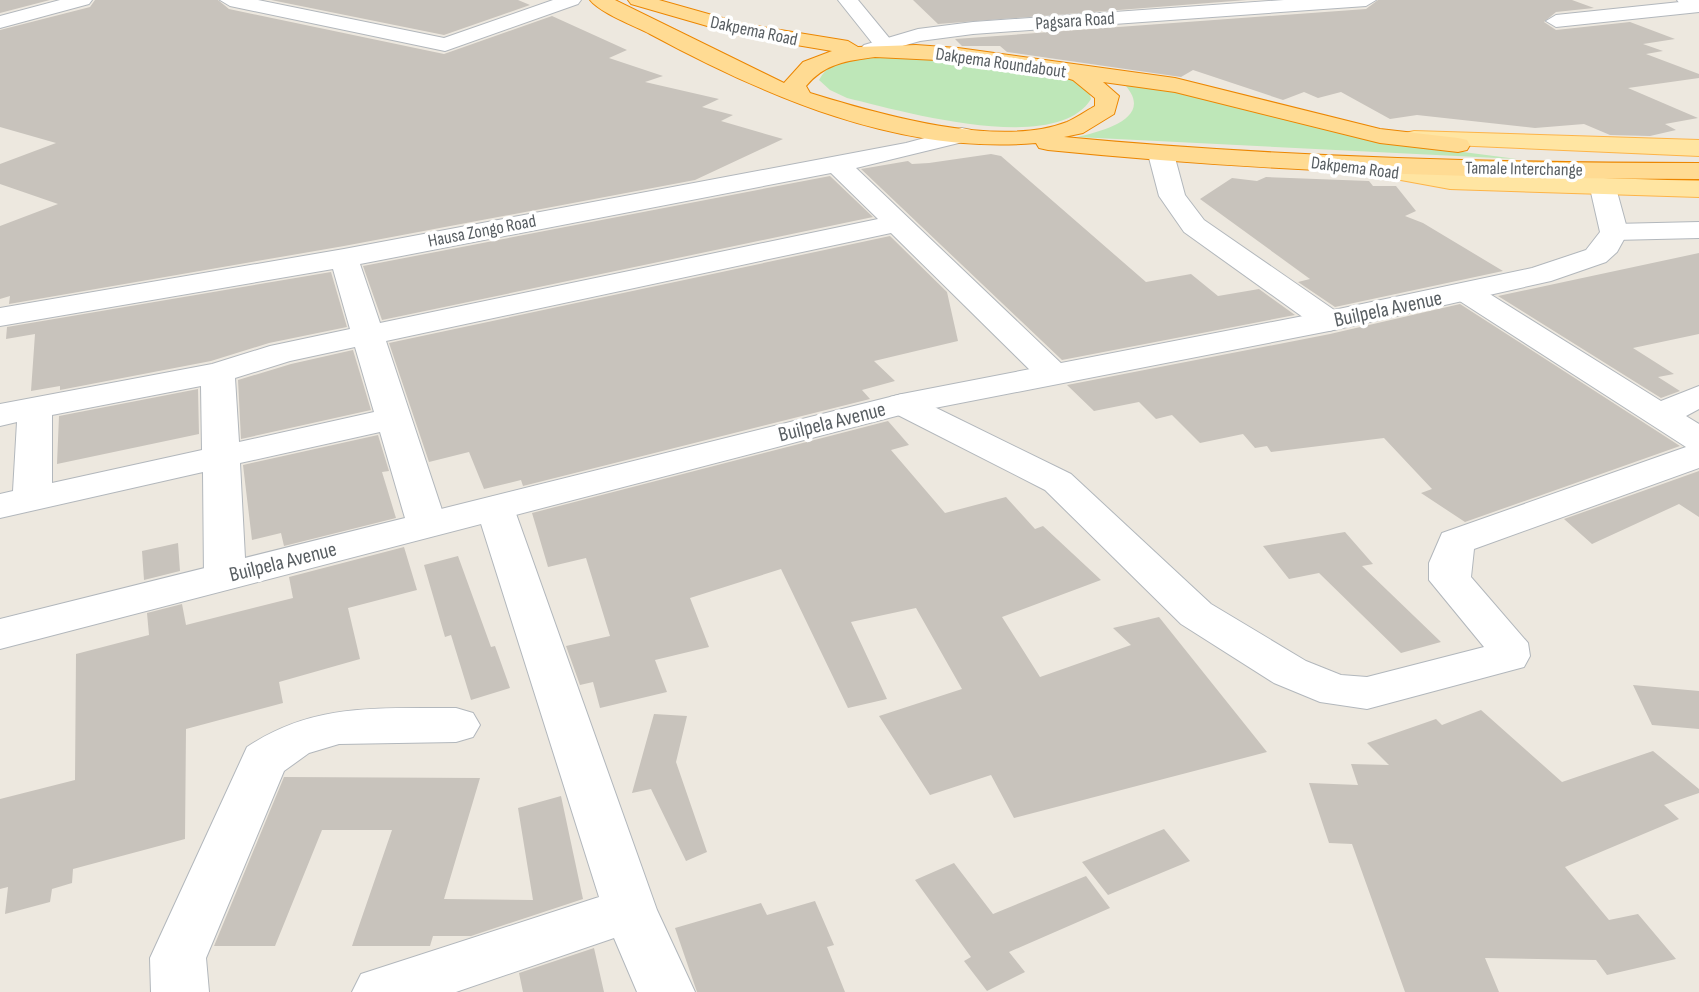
<svg xmlns="http://www.w3.org/2000/svg" width="1699" height="992" viewBox="0 0 1699 992" font-family="'Sofia Sans Condensed',sans-serif">
  <style>
    .green { fill: #bee7b8 }
    .building { fill: #c8c3bc }
    .lines { fill: none; stroke-linecap: round; stroke-linejoin: round }
    .minor-casing { stroke: #b2b7bc; stroke-width: 2 }
    .tertiary-casing { stroke: #b2b7bc; stroke-width: 2 }
    .primary-casing { stroke: #fdb448; stroke-width: 2 }
    .trunk-casing { stroke: #ec8600; stroke-width: 2 }
    .minor { fill: #fff; fill-rule: evenodd }
    .tertiary { fill: #fff; fill-rule: evenodd }
    .primary { fill: #ffe5a2; fill-rule: evenodd }
    .trunk { fill: #ffdb93; fill-rule: evenodd }
    .labels { text-anchor: middle; dominant-baseline: central; stroke-width: 7; stroke-linejoin: round; paint-order: stroke }
    .far-street-label { font-size: 18px; fill: #585e62; stroke: #fff }
    .street-label { font-size: 21px; fill: #585e62; stroke: #fff }
  </style>
  <rect width="100%" height="100%" fill="#ede8df"/>
  <path class="green" d="M905 54 1048 70 1068 76 1089 91 1091 99C1056 156 901 111 847 98L830 90 819 80C834 51 876 56 905 54Z
    M1120 80 1417 146 1517 159 1077 137C1107 130 1159 116 1120 80Z"/>
  <path class="building" d="M0 0H50L0 13Z
    M95 0H218L229 9 444 54 552 16 627 50 609 58 663 76 645 82 719 99 702 107 733 115 721 121 783 139 695 180 344 246 9 304 10 296 0 299V226L58 204 0 184V164L56 143 0 127V30L90 7Z
    M271 0H518L530 5 444 35Z
    M913 0H1247L938 24Z
    M1378 0H1572L1594 8 1556 12 1544 22 1556 30 1630 22 1675 39 1643 44 1663 51 1646 54 1699 74V78L1628 88 1698 118 1665 124 1676 130 1650 136 1610 135 1584 124 1535 128 1417 115 1390 119 1341 92 1318 98 1304 92 1283 100 1193 70 1181 77 1007 52 1000 46H962L955 39 1366 9Z
    M991 154 1001 156 1146 282 1191 274 1218 296 1259 289 1295 315 1062 360 861 169 908 161 912 164 929 163Z
    M830 176 873 217 382 320 363 266Z
    M1266 177 1369 181 1373 186H1396L1416 211 1405 216 1423 223 1503 271 1335 307 1298 282 1310 279 1200 199 1232 178 1257 181Z
    M890 236 947 292 958 341 874 361 895 381 862 390 870 399 523 486 521 480 484 489 469 452 429 462 389 343Z
    M1699 253V334L1633 348 1674 374 1658 377 1680 391 1661 398 1498 296Z
    M331 272 347 327 269 343 211 361 60 390V386L31 391 35 334 6 339 7 327Z
    M1460 304 1680 446 1465 522 1421 493 1432 489 1384 438 1271 452 1267 446 1255 448 1243 434 1200 443 1172 415 1156 419 1139 402 1094 411 1067 385 1330 334Z
    M353 350 371 410 241 439 238 380 291 364Z
    M198 389 199 434 57 464 59 416Z
    M888 421 909 445 891 450 945 513 1006 497 1035 529 1043 526 1101 580 1002 617 1040 677 1131 645 1113 628 1159 617 1267 752 1014 818 991 775 930 795 879 716 962 689 916 608 851 622 887 699 848 708 781 569 690 598 709 647 655 660 667 692 600 708 593 682 580 685 566 646 610 636 586 558 548 567 532 513Z
    M378 435 389 471 382 472 396 518 284 546 281 533 252 540 243 465Z
    M1699 471V517L1679 504 1592 544 1564 519Z
    M1345 532 1373 564 1362 566 1441 642 1401 653 1319 573 1289 579 1263 546Z
    M178 543 180 571 144 580 142 551Z
    M404 547 417 590 348 608 360 659 279 682 283 703 186 729 185 839 73 869 72 883 52 889 50 902 5 914 8 887 0 889V799L75 780 76 654 149 635 147 613 182 604 186 625 293 598 289 577Z
    M458 556 491 647 495 646 510 688 471 700 451 635 445 637 424 565Z
    M1633 685 1699 691V729L1652 725Z
    M1481 710 1562 782 1653 751 1699 789V793L1664 805 1679 819 1565 867 1609 920 1638 914 1676 959 1607 975 1596 960 1485 958 1499 992H1405L1352 844 1329 843 1309 783 1358 785 1351 764 1389 765 1367 743 1436 719 1442 725Z
    M654 714 687 716 676 762 707 852 686 861 651 789 632 793Z
    M284 777 480 778 444 899 533 900 518 808 561 796 583 899 471 936H433L430 946H352L392 830H322L275 946H214Z
    M1164 829 1190 861 1108 895 1082 862Z
    M954 863 993 914 1086 876 1110 908 1009 952 1025 972 987 991 964 961 971 957 915 880Z
    M815 901 834 945 827 947 845 992H697L675 928 761 903 767 915Z
    M594 948 604 992H523L519 973Z"/>
  <g class="lines">
    <defs>
      <path id="minor" d="M60 0H92L89 4 0 28V16Z
        M220 0H258L444 38 553 0H581L578 4 445 51 230 6Z
        M838 0H858L895 45 891 49H877Z
        M1699 0V12L1556 27 1546 21 1556 15Z
        M962 128 971 130 974 135 971 140 856 168 1065 367 1070 374 1065 381 1053 384 1041 381 891 233 386 341 447 525 441 533 427 537 413 533 407 525 380 432 240 463 246 577 240 586 225 590 210 586 204 577 203 472 0 518V494L13 491 17 422 0 426V404L212 364 270 346 350 329 333 269 0 326V308L344 249 906 143ZM831 173 878 219 380 323 360 264ZM355 347 374 412 239 442 235 378 290 361ZM201 386 202 450 52 483V415Z
        M1161 146 1170 149 1174 154 1185 195 1204 220 1340 314 1345 321 1340 328 1329 331 1318 328 1184 232 1159 196 1148 154 1152 149Z
        M1699 222V238L1614 240 1604 238 1600 232 1604 226 1614 224Z
        M1466 283 1477 286 1661 401 1699 386V409L1686 416 1699 424V468L1474 549 1471 577 1528 643 1530 656 1524 667 1367 709 1320 702 1274 683 1181 624 1045 490 890 411 885 404 890 397 902 394 914 397 1071 474 1211 604 1306 661 1341 675 1367 677 1484 647 1429 580V563L1442 533 1686 447 1455 298 1451 292 1455 286Z
        M495 496 509 500 514 508 657 910 695 992H637L614 938 456 992H352L361 974 599 897 476 508 481 500Z
        M456 708 473 713 480 725 473 737 456 742 339 744 309 753 284 771 206 958 209 992H151L150 958 247 747C315 702 378 709 456 708Z"/>
      <path id="tertiary" d="M1284 0H1376L1366 6 973 34 920 41 871 55 860 49 864 45 918 29 973 22Z
        M1677 0H1699V10L1680 4Z
        M1603 180 1612 182 1616 188 1628 232 1617 252 1606 262 1551 281 1329 331 904 414 0 649V619L902 394 1329 311 1532 268 1586 250 1600 232 1590 188 1594 182Z"/>
      <path id="primary" d="M1414 131 1699 140V156L1405 143 1402 138 1405 133Z
        M1355 157 1450 173 1699 181V197L1450 189 1346 170 1342 165 1346 160Z"/>
      <path id="trunk" d="M590 0H615L784 83 803 62 832 51 742 36 631 4 628 0H659L744 24 848 41 858 47 916 45 958 48 1175 78 1380 129 1458 138 1467 140 1470 145 1467 150 1458 152 1380 143 1175 92 1103 82 1119 96 1114 114 1083 133 1064 137C1275 157 1487 163 1699 163V179C1481 179 1265 172 1048 150L1039 148 1036 143C900 155 767 97 650 34 635 26 600 13 590 0ZM875 57 958 61 1057 75 1073 80 1095 98V106C1086 111 1076 118 1067 122 998 149 878 114 810 93L806 86C825 63 847 61 875 57Z"/>
    </defs>
    <use href="#minor" class="minor-casing"/>
    <use href="#tertiary" class="tertiary-casing"/>
    <use href="#primary" class="primary-casing"/>
    <use href="#trunk" class="trunk-casing"/>
    <use href="#minor" class="minor"/>
    <use href="#tertiary" class="tertiary"/>
    <use href="#primary" class="primary"/>
    <use href="#trunk" class="trunk"/>
  </g>
  <g class="labels">
    <g class="far-street-label">
      <text transform="translate(1075 21) rotate(-4)">Pagsara Road</text>
      <text transform="translate(754 31) rotate(12)">Dakpema Road</text>
      <text transform="translate(1001 63) rotate(8)">Dakpema Roundabout</text>
      <text transform="translate(1355 168) rotate(7)">Dakpema Road</text>
      <text transform="translate(1524 169) rotate(1)">Tamale Interchange</text>
      <text transform="translate(482 231) rotate(-11)">Hausa Zongo Road</text>
    </g>
    <g class="street-label">
      <text transform="translate(1388 309) rotate(-12)">Builpela Avenue</text>
      <text transform="translate(832 422) rotate(-14)">Builpela Avenue</text>
      <text transform="translate(283 562) rotate(-14)">Builpela Avenue</text>
    </g>
  </g>
</svg>
